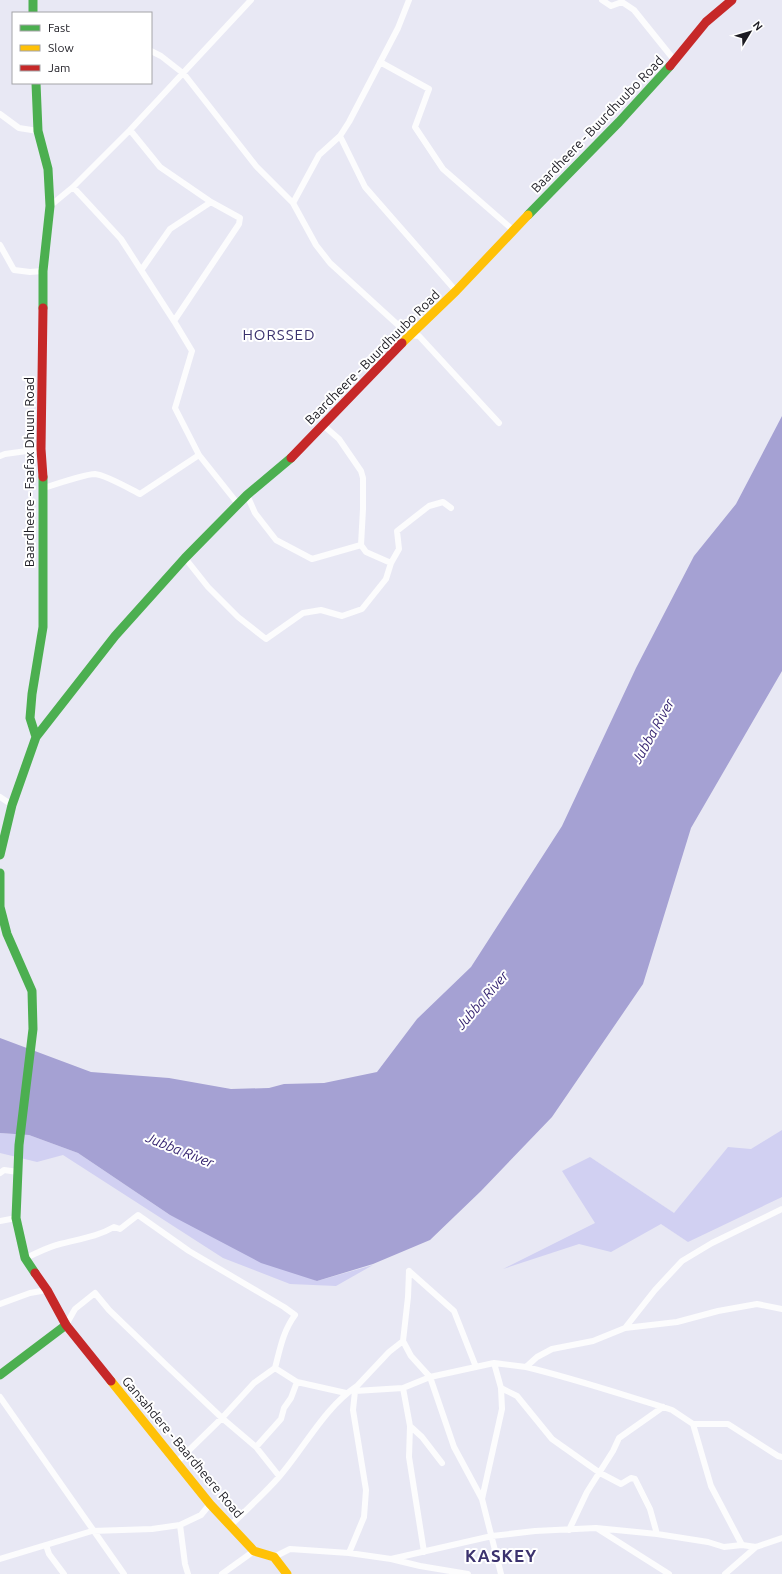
<svg xmlns="http://www.w3.org/2000/svg" width="782" height="1574" viewBox="0 0 782 1574" font-family="Ubuntu,sans-serif">
  <style>
    .green { fill: #d1d0f2 }
    .water { fill: #a5a1d3 }
    .lines { fill: none; stroke-linecap: round; stroke-linejoin: round }
    .street { stroke: #fcfcfd; stroke-width: 6 }
    .fast { stroke: #4caf50; stroke-width: 9 }
    .slow { stroke: #ffc107; stroke-width: 9 }
    .jam { stroke: #c62828; stroke-width: 9 }
    .labels { text-anchor: middle; dominant-baseline: central; stroke-width: 4; stroke-linejoin: round; paint-order: stroke }
    .street-label { font-size: 13px; fill: #1c1b22; stroke: #fff }
    .water-label { font-size: 14px; font-style: italic; fill: #301e6d; stroke: #fff }
    .quarter-label { font-size: 15px; letter-spacing: 1px; fill: #3b326e; stroke: #fff }
    .district-label { font-size: 17px; font-weight: bold; letter-spacing: 1px; fill: #3b326e; stroke: #fff }
  </style>
  <rect width="100%" height="100%" fill="#e8e8f4"/>
  <path class="green" d="M782 1130V1197L780 1198 688 1242 661 1224 611 1252 579 1244 503 1269 595 1223 562 1171 590 1157 674 1213 728 1147 751 1149Z
    M0 1133 29 1135 78 1153 170 1215 317 1281 373 1265 336 1286 290 1284 223 1258 63 1155 37 1162 0 1153Z"/>
  <path class="water" d="M782 416V671L691 828 643 984 552 1117 481 1191 430 1240 373 1264 317 1281 261 1263 170 1215 78 1153 29 1135 0 1133V1038L91 1072 169 1078 231 1089 269 1088 284 1084 324 1083 377 1072 417 1019 471 967 562 826 636 668 694 556 736 504Z"/>
  <g class="lines">
    <path class="street" d="M602 0 611 6 622 2 634 10 675 61
      M151 51 161 56 184 74 256 166 293 203 316 245 330 263 409 335 419 336 499 423
      M380 62 429 89 415 127 443 169 513 230
      M0 114 19 128 38 131
      M130 130 160 167 211 202
      M340 136 365 187 456 291
      M73 187 121 239 174 321
      M293 203 319 155 340 136 349 122 398 28 409 0
      M50 206 73 187 130 130 251 0
      M0 245 14 270 30 272 43 271
      M142 269 170 229 211 202 240 218 239 224 174 321 192 351 175 408 199 455 238 504
      M0 456 5 454 41 449
      M44 488C53 485 86 474 95 474 106 475 130 489 140 494L199 455
      M247 495 255 513 276 540 312 559 361 545 363 509V478L361 471 339 439 323 425
      M361 545 366 552 391 563
      M185 558 208 587 238 617 266 639 303 613 321 610 342 616 362 609 386 579 391 563 399 549 397 531 429 506 443 502 451 508
      M0 797 12 805
      M0 1173 4 1170 18 1172
      M0 1221 16 1218
      M25 1258C37 1253 48 1247 60 1244 79 1239 97 1237 114 1227L120 1229 138 1215 189 1251 284 1307 295 1315C283 1331 280 1349 275 1368L254 1383 222 1418 176 1463
      M409 1271 408 1297 403 1341 411 1356 430 1377 454 1447 482 1499 501 1574
      M409 1271 454 1311 476 1367
      M0 1304 30 1293 47 1290
      M66 1325 75 1309 95 1293 109 1310 165 1364 222 1418 256 1447 279 1476
      M625 1328 677 1322 718 1311 757 1304 782 1309
      M526 1367C572 1378 617 1393 663 1407L672 1410 693 1424H728L778 1456 782 1457
      M275 1368 297 1382
      M357 1386 389 1352 403 1341
      M403 1388 410 1426 422 1437 442 1463
      M501 1388 517 1396 552 1439 600 1473 621 1484 631 1478 635 1479 650 1509 657 1534
      M0 1397 124 1574
      M693 1424 711 1486 742 1545
      M410 1426 409 1457 424 1552
      M256 1447 281 1419 284 1408 291 1398 297 1382 346 1393
      M482 1499 502 1409 501 1388 494 1363
      M180 1525 185 1564 188 1574
      M231 1525C247 1509 264 1494 279 1477 305 1447 324 1408 357 1386L355 1391 403 1388 430 1377 494 1363 526 1367 537 1357 552 1349 593 1341 625 1328 655 1290 682 1261 712 1243 782 1209
      M598 1529 669 1574
      M569 1530 587 1492 613 1451 619 1438 663 1407
      M46 1545 49 1554 64 1574
      M349 1553 364 1517 366 1490 353 1410 355 1391
      M274 1557 290 1549 349 1553 391 1559 420 1566 468 1574
      M0 1559 92 1531 152 1529 180 1525 201 1515 210 1504
      M391 1559 492 1536 535 1531 596 1528 657 1534 708 1542 724 1547 742 1545 756 1547 782 1538
      M222 1574 254 1551
      M725 1574 756 1547"/>
    <path class="fast" d="M33 0V13
      M36 83 38 131 48 169 50 206 43 271V308
      M528 215 619 122 670 66
      M36 737 115 636 185 558 247 495 291 458
      M0 855 12 805 36 737 30 718 32 694 43 627V477
      M0 873V907L7 934 32 991 33 1029 19 1145 16 1218 25 1258 35 1273
      M0 1375 66 1325"/>
    <path class="slow" d="M402 343 456 291 528 215
      M111 1381 210 1504 254 1551 274 1557 287 1574"/>
    <path class="jam" d="M670 66 706 22 732 0
      M43 308 41 449 43 477
      M291 458 402 343
      M35 1273 47 1290 66 1325 111 1381"/>
  </g>
  <g class="labels">
    <g class="street-label">
      <text transform="translate(597 124) rotate(-46)">Baardheere - Buurdhuubo Road</text>
      <text transform="translate(372 357) rotate(-45)">Baardheere - Buurdhuubo Road</text>
      <text transform="translate(29 472) rotate(-90)">Baardheere - Faafax Dhuun Road</text>
      <text transform="translate(183 1447) rotate(50)">Gansahdere - Baardheere Road</text>
    </g>
    <g class="water-label">
      <text transform="translate(653 731) rotate(-61)">Jubba River</text>
      <text transform="translate(482 1000) rotate(-49)">Jubba River</text>
      <text transform="translate(180 1150) rotate(22)">Jubba River</text>
    </g>
    <g class="quarter-label">
      <text x="279" y="334">HORSSED</text>
    </g>
    <g class="district-label">
      <text x="501" y="1555">KASKEY</text>
    </g>
  </g>
  <rect x="12" y="12" width="140" height="72" fill="#ffffff" stroke="#a4a4a7"/>
  <rect x="20" y="25" width="20" height="6" fill="#4caf50" stroke="#a4a4a7"/>
  <text x="48" y="32" font-size="12" fill="#1c1b22">Fast</text>
  <rect x="20" y="45" width="20" height="6" fill="#ffc107" stroke="#a4a4a7"/>
  <text x="48" y="52" font-size="12" fill="#1c1b22">Slow</text>
  <rect x="20" y="65" width="20" height="6" fill="#c62828" stroke="#a4a4a7"/>
  <text x="48" y="72" font-size="12" fill="#1c1b22">Jam</text>
  <g transform="translate(750 32) rotate(52)" stroke="#ffffff" stroke-width="3" paint-order="stroke">
  <path d="M0-3L7 15L0 10L-7 15Z" fill="#1c1b22"/>
  <text y="-6" font-size="11" font-weight="bold" text-anchor="middle" fill="#1c1b22">N</text>
  </g>
</svg>
